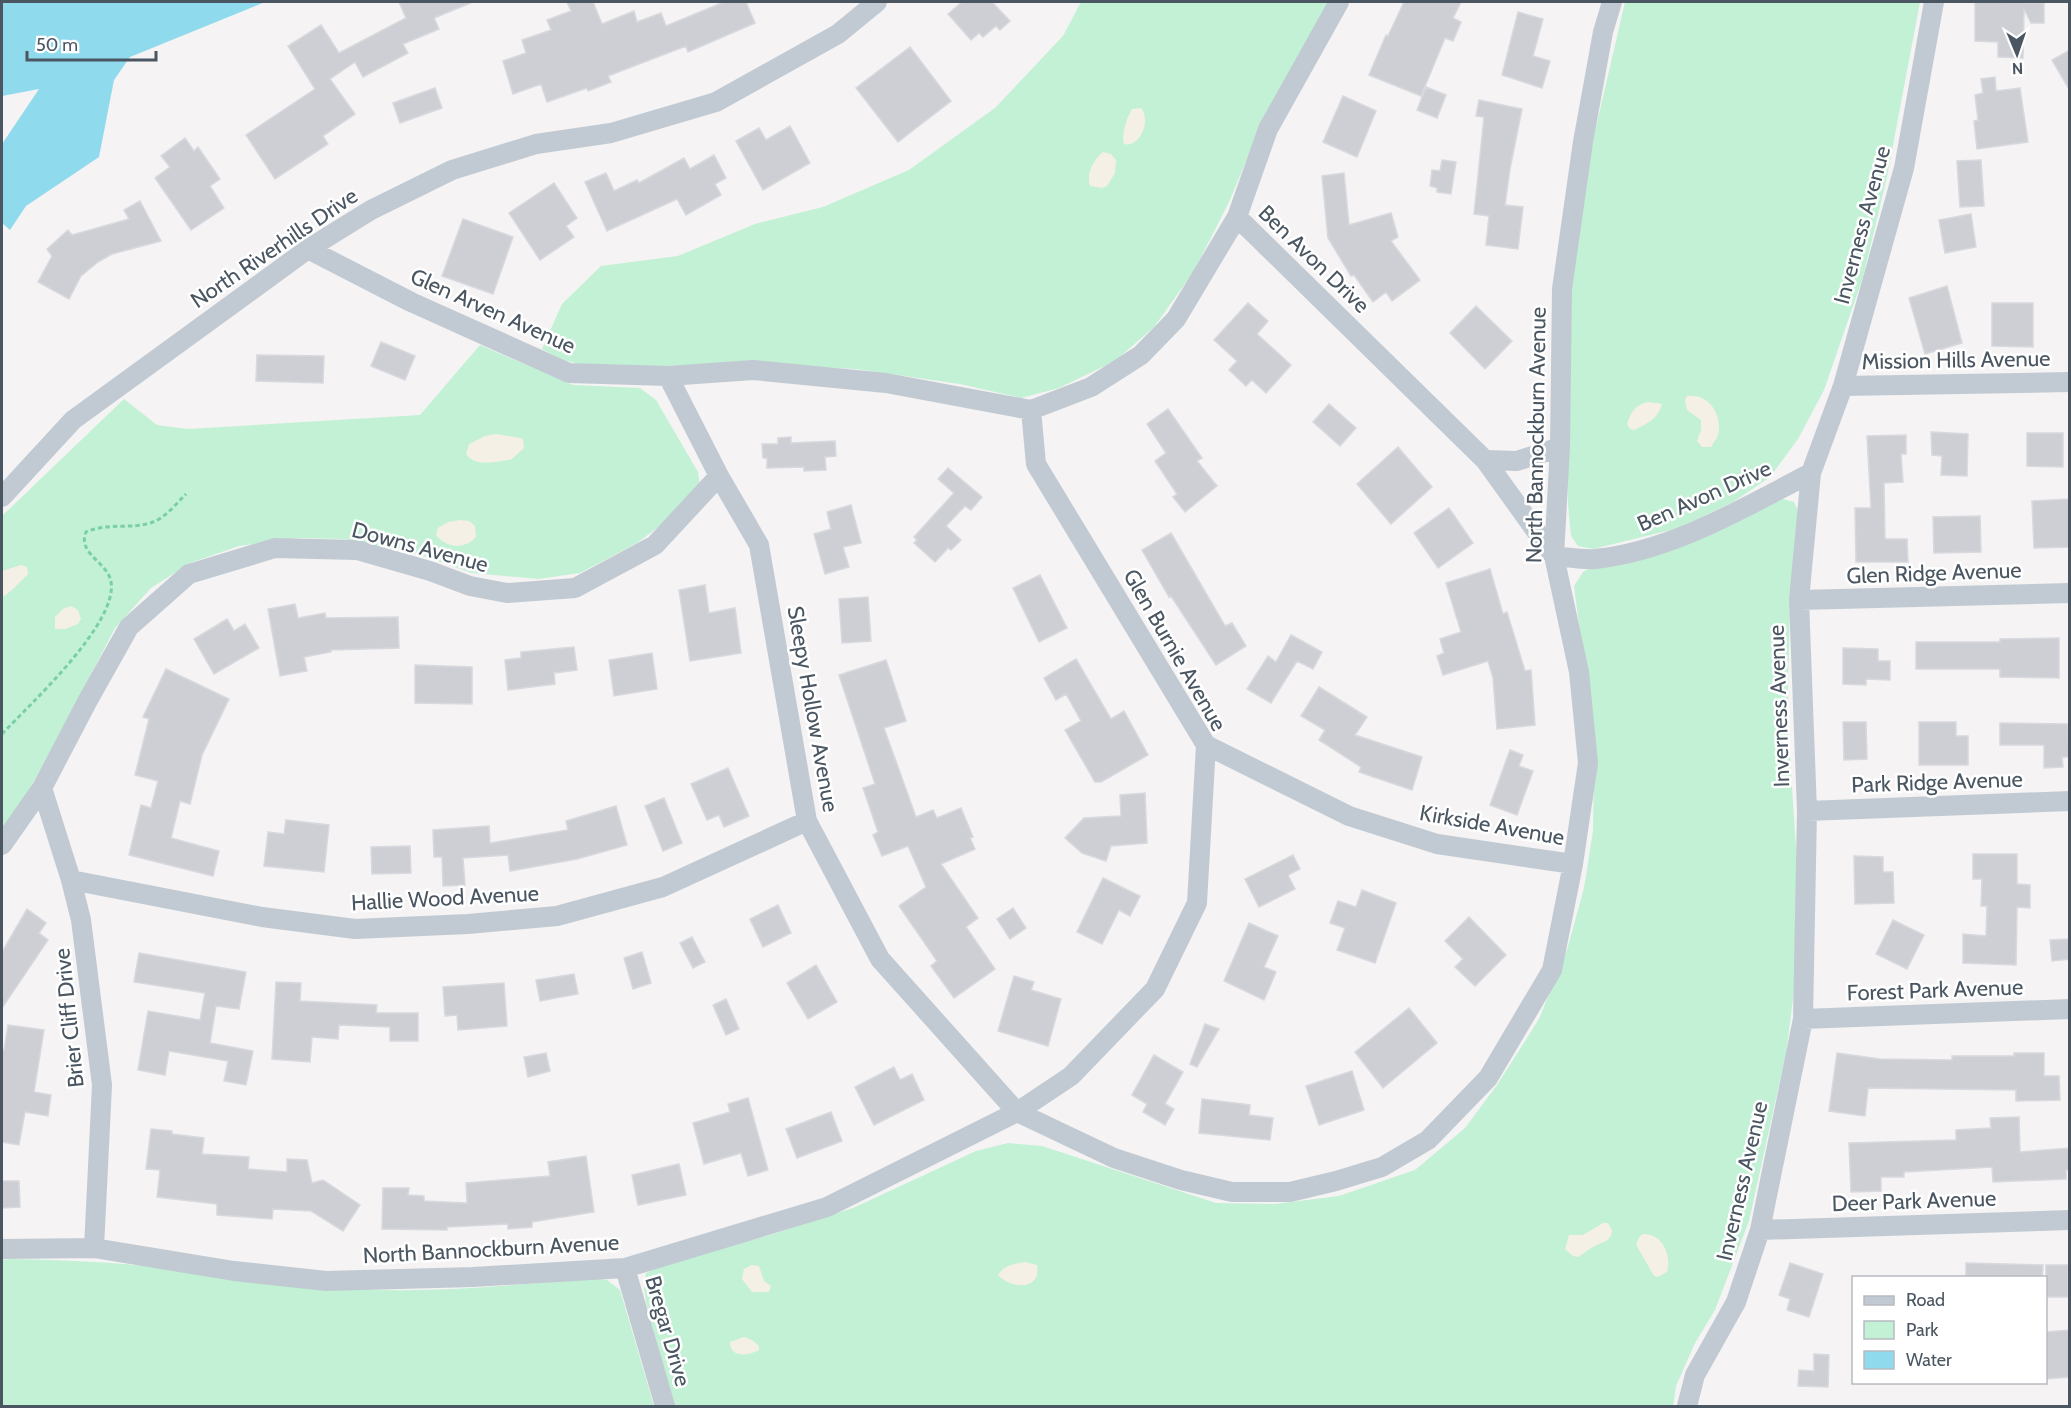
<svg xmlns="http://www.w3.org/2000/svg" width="2071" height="1408" viewBox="0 0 2071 1408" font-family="Cabin,sans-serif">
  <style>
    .green { fill: #c3f1d5 }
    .sand { fill: #f5f0e5 }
    .water { fill: #90daee }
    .building { fill: #cdcfd5; stroke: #d7d9de; stroke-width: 1.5 }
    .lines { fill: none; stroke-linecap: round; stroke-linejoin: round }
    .path { stroke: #7ad0a6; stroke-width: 3; stroke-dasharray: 4.5 3; stroke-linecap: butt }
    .minor { stroke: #c1cad2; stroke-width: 20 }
    .labels { text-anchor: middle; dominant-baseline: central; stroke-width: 5; stroke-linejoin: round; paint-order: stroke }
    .street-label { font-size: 22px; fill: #4a5661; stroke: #fff }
  </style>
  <rect width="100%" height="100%" fill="#f5f3f3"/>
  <path class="green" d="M1081 2H1328L1258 132 1229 202 1194 271 1154 327 1115 361 1059 388 1021 398 960 384 856 369 736 363 620 368 593 367 563 360 542 349 562 304 601 266 678 256 755 224 823 207 909 170 995 108 1063 36Z
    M1625 2H1920L1887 177 1863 277 1824 390 1798 439 1770 477 1733 502 1679 528 1593 549 1578 546 1571 536 1568 505 1567 397 1572 274 1593 140Z
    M480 345 573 385 640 388 656 400 698 472 700 486 669 519 637 543 580 573 538 579 472 573 412 552 345 539 299 538 239 546 190 563 151 588 115 628 53 747 26 795 2 829V516L124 399 157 425 188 429 420 415Z
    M1779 498 1794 502 1798 511 1790 605 1788 686 1789 742 1799 893 1795 984 1786 1053 1749 1221 1715 1310 1695 1343 1676 1386 1673 1406H674L646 1302 644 1289 646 1273 668 1263 770 1235 853 1208 976 1151 1008 1143 1042 1146 1216 1203 1275 1204 1339 1196 1415 1170 1465 1128 1497 1085 1539 1019 1567 950 1584 888 1593 831 1594 767 1590 710 1574 586 1583 572 1595 565Z
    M11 1259C63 1260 114 1262 165 1268 237 1276 309 1288 382 1290 453 1292 524 1284 594 1278L607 1280 620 1290 654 1406H2V1260Z"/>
  <path class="sand" d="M1141 108C1151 119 1141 148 1124 144 1121 134 1127 118 1132 109Z
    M1103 152 1111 154 1116 160 1115 173 1107 186 1102 188 1090 186C1086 174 1093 160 1103 152Z
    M1687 396C1709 393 1723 415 1718 435 1717 439 1713 443 1711 447H1702L1697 441 1701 430V420L1687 410 1685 400Z
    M1648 402 1662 404C1658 419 1647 424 1634 430L1630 429 1627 424C1631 412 1635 405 1648 402Z
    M496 434 521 438 523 440 524 448 512 459 508 460C494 462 475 467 466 454L469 444 485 436Z
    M460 520 469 521 475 526 476 537C464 550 446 548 436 535L438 528 448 522Z
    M21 565 27 567 28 574C22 580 9 594 2 597V571Z
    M71 606 78 610 81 619 78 624 65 629H55V617L63 609Z
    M1603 1223H1608L1612 1230C1611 1242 1604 1241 1595 1246 1589 1248 1584 1254 1578 1257L1573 1256 1565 1249 1569 1235H1583Z
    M1643 1234C1662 1233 1672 1255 1667 1272L1658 1277 1654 1276 1638 1248 1636 1244 1640 1236Z
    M1025 1262 1037 1265C1042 1291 1011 1289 998 1275 1004 1265 1014 1264 1025 1262Z
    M752 1265 759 1266 764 1281 771 1286 769 1292H752L742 1279 744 1269Z
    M744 1337 752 1340 759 1346V1350C748 1356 730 1358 730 1342Z"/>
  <path class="water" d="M2 2H265L130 57 114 80 99 157 26 206 10 230 2 223V144L39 89 2 96Z"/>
  <path class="building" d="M399 2H473L434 18 439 29 403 44 408 53 363 77 355 62 330 79 355 114 323 136 328 144 275 179 246 135 315 89 288 46 321 25 339 53 406 18Z
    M567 2H593L602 24 634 11 637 22 661 13 666 26 724 2H746L755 23 688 52 686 46 608 76 611 82 588 91 587 88 547 102 541 84 513 94 503 61 526 53 522 40 551 30 547 20 571 11Z
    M962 2H992L1010 21 1000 30 996 26 983 37 979 33 971 40 948 14Z
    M1404 2H1461L1453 18 1461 22 1453 41 1445 38 1421 96 1369 75 1386 35 1388 36Z
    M1975 2 2044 3V23H2031L2024 9 2023 58 1998 57V42L1975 41Z
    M1518 12 1543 19 1533 56 1550 61 1542 88 1502 75Z
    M910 47 951 101 898 142 856 88Z
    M2070 50V91L2052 60Z
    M1995 77 1996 91 2020 88 2028 142 1977 149 1974 121 1978 120 1975 95 1983 93 1981 79Z
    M1426 87 1446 95 1437 118 1417 110Z
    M435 88 442 108 400 123 393 103Z
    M1343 96 1376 111 1357 157 1323 142Z
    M1479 100 1522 109 1510 169 1505 205 1523 207 1518 249 1486 245 1489 216 1474 214 1484 117 1476 116Z
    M790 126 810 163 763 190 736 141 759 128 766 140Z
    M185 138 194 151 198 147 220 179 210 186 224 208 191 230 155 178 170 167 161 156Z
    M714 155 726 178 715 184 721 195 686 215 677 199 607 231 585 182 606 173 614 191 637 180 639 183 684 158 690 169Z
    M1442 160 1456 162 1451 194 1437 192V188L1430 186 1432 170 1440 171Z
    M1981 160 1984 206 1960 207 1957 161Z
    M1344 173 1349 225 1391 213 1398 237 1391 241 1420 280 1392 301 1386 292 1373 302 1354 275 1351 276 1328 238 1322 176Z
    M554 183 577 218 566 226 574 237 540 260 509 213Z
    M140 201 161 241 112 254 98 262 81 276 69 299 38 282 52 256 47 249 68 230 72 235 129 219 124 210Z
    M1971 214 1976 247 1945 253 1939 220Z
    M463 219 513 237 493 294 442 276Z
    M1947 286 1962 343 1925 354 1909 298Z
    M1248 303 1268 321 1257 334 1291 365 1266 393 1252 380 1246 386 1229 370 1237 361 1214 340Z
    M1992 303H2033V347L1992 346Z
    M1476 306 1512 341 1485 369 1450 333Z
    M381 342 415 356 405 380 371 366Z
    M257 355 324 356 323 383 256 381Z
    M1329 404 1356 428 1340 446 1313 422Z
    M1168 409 1202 458 1197 461 1217 486 1185 512 1173 497 1177 494 1155 461 1166 453 1147 424Z
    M1931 432 1968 434 1967 476 1941 475 1942 456 1932 455Z
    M2027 433H2063V467L2027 466Z
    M1906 435V454H1901L1903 482 1884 483 1885 539H1907L1908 562H1856L1855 508H1871L1867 436Z
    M791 437V443L835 441 836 456 825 457 826 470 804 471V467L767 468V458H763L762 444H778V438Z
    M1398 447 1432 487 1391 524 1357 484Z
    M948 468 982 497 971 510 965 506 946 526 961 540 951 550 948 548 935 562 914 543 917 540 914 537 954 493 938 479Z
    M2070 499V547L2034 548 2032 501Z
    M851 505 861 543 843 547 849 567 825 574 814 534 831 529 827 512Z
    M1449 508 1473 543 1438 568 1414 533Z
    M1980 516 1981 552 1934 553 1933 517Z
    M1171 533 1225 626 1232 623 1246 646 1216 665 1171 596 1169 597 1142 550Z
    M1490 569 1503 614 1507 612 1525 671 1531 670 1535 725 1497 729 1493 678 1488 661 1443 675 1437 656 1444 653 1440 639 1461 632 1446 583Z
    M1040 575 1067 628 1039 642 1013 588Z
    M705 585 709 613 735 608 741 653 690 661 679 590Z
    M868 597 871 641 842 643 839 599Z
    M295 604 298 618 325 613 326 618 398 617 399 648 331 650V652L304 657 307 671 280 676 268 609Z
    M227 619 234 631 245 624 259 648 214 674 194 639Z
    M1291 635 1322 652 1313 669 1297 661 1271 703 1247 689 1268 656 1276 662Z
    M2059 638V678L2000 677V669H1916V642H2000V639Z
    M574 647 577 670 554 673 555 684 508 690 505 660 521 658V652Z
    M1843 648 1878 649V661H1890V680L1866 679V685L1843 684Z
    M652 653 657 689 614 696 609 660Z
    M1076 659 1111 719 1124 711 1148 755 1101 782H1095L1065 730 1081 721 1066 694 1056 700 1044 678Z
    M886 660 906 721 884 728 916 817 933 810 937 818 961 808 973 837 970 838 975 849 941 864 978 918 966 927 995 969 954 998 931 966 937 961 899 906 926 887 908 846 882 856 873 835 878 832 863 788 875 784 839 675Z
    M415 665 472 667V704L415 703Z
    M166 669 229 699 202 755 190 804 180 801 171 838 219 851 213 876 129 855 141 805 151 808 158 781 135 775 149 719 143 717Z
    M1319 687 1367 717 1355 735 1422 757 1412 790 1359 772 1361 767 1319 740 1325 730 1301 716Z
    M1843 722H1866L1867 759 1844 760Z
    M1919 722H1956V736H1968V765H1919Z
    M2000 723 2068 724 2069 757H2062L2063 767 2044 768V745H2000Z
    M1510 750 1523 755 1519 766 1533 771 1517 815 1490 805Z
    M728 768 749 816 724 827 719 815 707 820 691 784Z
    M1145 793 1147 843 1111 846 1106 861 1082 853 1065 838 1084 818 1121 816 1120 795Z
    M664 798 682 843 663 851 645 806Z
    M616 806 627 845 577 859 510 871 508 855 463 858 465 885 443 886 442 857H434L433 830 489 826 490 843 568 830 566 821Z
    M286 820 329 825 324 872 264 866 268 832 284 834Z
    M410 846 411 873 372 874 371 847Z
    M1973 854H2017V884L2030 885V908L2017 907 2016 965 1963 963V934L1986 936 1987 906H1981L1982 879H1973Z
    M1293 855 1300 869 1288 875 1295 889 1259 907 1245 879Z
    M1854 856 1883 857V872H1893L1894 903 1855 904Z
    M1103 878 1140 896 1130 916 1119 910 1102 944 1077 932Z
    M1362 890 1396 903 1375 963 1337 950 1345 928 1330 923 1338 901 1356 907Z
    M778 905 791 933 763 947 750 919Z
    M1013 908 1026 928 1010 939 997 919Z
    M27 909 46 923 39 933 48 940 2 1008V952Z
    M1469 917 1506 955 1475 986 1455 967 1463 959 1445 941Z
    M1893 920 1924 935 1907 969 1876 954Z
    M1249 923 1278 936 1264 967 1276 972 1264 1000 1224 981Z
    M692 937 705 962 693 968 680 943Z
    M2070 939V959L2052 961 2050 940Z
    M642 952 651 983 633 989 624 958Z
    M139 953 246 972 239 1009 216 1006 210 1043 253 1051 246 1085 224 1081 228 1061 169 1051 165 1075 138 1070 148 1011 200 1020 205 993 134 982Z
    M816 965 837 1002 808 1019 787 983Z
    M574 974 578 994 540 1001 536 980Z
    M1014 976 1034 982 1031 990 1061 999 1048 1046 998 1031Z
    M276 982 301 983 300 1001 377 1005 376 1013H418V1041H390V1027L339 1025 338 1039 312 1037 310 1062 272 1059Z
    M504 983 507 1026 458 1030 457 1015 445 1016 443 987Z
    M726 999 739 1029 726 1035 713 1005Z
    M1409 1008 1437 1043 1383 1088 1355 1052Z
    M1205 1024 1219 1029 1197 1067 1190 1064Z
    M8 1025 44 1030 34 1092 51 1095 48 1116 25 1112 19 1145 2 1142V1050H4Z
    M546 1053 550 1071 528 1077 524 1057Z
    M1837 1053 1880 1059 1952 1060V1056H2014V1053H2044V1076H2059L2060 1100 2016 1101V1090L1868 1088 1865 1116 1829 1111Z
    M1154 1055 1183 1072 1165 1104 1174 1109 1165 1125 1143 1112 1147 1104 1132 1095Z
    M894 1067 900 1080 912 1074 924 1100 874 1125 855 1087Z
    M1352 1071 1364 1110 1319 1125 1306 1086Z
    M748 1098 768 1170 748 1176 741 1153 704 1164 693 1123 730 1112 728 1104Z
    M1202 1099 1250 1105 1249 1115 1273 1118 1270 1140 1199 1133Z
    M831 1112 842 1141 797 1158 786 1129Z
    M2019 1117 2020 1152 2070 1148V1170H2066V1179L1993 1182 1992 1167 1904 1172V1177H1881V1191L1851 1192 1849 1143 1956 1140V1130L1991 1128 1990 1118Z
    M151 1129 172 1131V1134L204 1138 202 1154 249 1157 248 1169 287 1172V1159L307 1160 312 1183 323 1180 360 1205 343 1231 311 1211 273 1209 272 1219 217 1215V1204L157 1197 160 1170 146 1169Z
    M586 1156 594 1212 532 1222V1227L508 1229V1224L447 1227V1230L382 1229 383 1188H409L408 1195 424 1196V1201L467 1203 466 1183 550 1176 548 1162Z
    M679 1164 686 1195 638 1205 632 1175Z
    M2 1181H19L20 1207 2 1208Z
    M1790 1263 1823 1274 1809 1317 1787 1310 1790 1299 1779 1295Z
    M1966 1263 2043 1265 2042 1278H1966Z
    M2046 1265H2068V1297H2046Z
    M2070 1330V1377L2046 1379V1332Z
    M1814 1354 1829 1355 1828 1387 1798 1386 1799 1370 1814 1371Z"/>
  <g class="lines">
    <path class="path" d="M2 734C29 705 118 624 111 582 108 562 77 554 86 532 109 522 133 530 153 522 166 517 176 504 186 494"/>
    <path class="minor" d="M1237 217 1485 460 1554 556C1567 557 1582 560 1595 559 1672 551 1743 508 1811 473
      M308 249 411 302 569 373 668 376 753 370 886 383 1031 410 1091 387 1141 355 1176 319 1237 217 1268 129 1339 2
      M668 376 719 476 759 545 807 821 880 959 1017 1112 1071 1076 1155 989 1197 903 1206 745 1036 464 1031 410
      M1843 386 2070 382
      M1485 460 1517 461 1560 447
      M2 497 73 420 308 249 371 210 452 170 536 144 611 133 716 102 838 34 877 2
      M1799 600 2070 593
      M1206 745 1349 816 1437 844 1573 864
      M42 788 71 880 81 920 102 1085 94 1248
      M1807 811 2070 801
      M2 845 42 788 88 700 129 627 189 574 275 548 357 550 430 571 470 586 507 593 575 588 655 545 719 476
      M71 880 262 917 355 929 468 924 557 916 663 887 807 821
      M1803 1019 2070 1009
      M1760 1230 2070 1220
      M2 1249 94 1248 234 1271 326 1281 473 1277 625 1268 827 1207 1017 1112 1114 1158 1181 1180 1232 1192H1290L1336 1181 1382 1167 1428 1140 1488 1078 1552 970 1573 864 1588 763 1579 672 1554 556 1560 447 1562 289 1583 142 1603 32 1612 2
      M625 1268 665 1406
      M1687 1406 1695 1375 1736 1302 1760 1230 1803 1019 1807 811 1799 600 1811 473 1843 386 1904 168 1934 2"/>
  </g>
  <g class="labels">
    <g class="street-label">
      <text transform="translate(1862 225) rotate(-75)">Inverness Avenue</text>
      <text transform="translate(274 248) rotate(-34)">North Riverhills Drive</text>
      <text transform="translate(1314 259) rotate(44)">Ben Avon Drive</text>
      <text transform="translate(493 311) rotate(24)">Glen Arven Avenue</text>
      <text transform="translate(1956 360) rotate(-1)">Mission Hills Avenue</text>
      <text transform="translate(1536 435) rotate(-89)">North Bannockburn Avenue</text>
      <text transform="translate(1704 496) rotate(-24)">Ben Avon Drive</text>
      <text transform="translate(420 547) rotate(15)">Downs Avenue</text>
      <text transform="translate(1934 573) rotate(-2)">Glen Ridge Avenue</text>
      <text transform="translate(1175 650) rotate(60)">Glen Burnie Avenue</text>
      <text transform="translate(1779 706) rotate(-92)">Inverness Avenue</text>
      <text transform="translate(813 709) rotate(80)">Sleepy Hollow Avenue</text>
      <text transform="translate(1937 782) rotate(-2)">Park Ridge Avenue</text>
      <text transform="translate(1492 825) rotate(10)">Kirkside Avenue</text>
      <text transform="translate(445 898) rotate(-3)">Hallie Wood Avenue</text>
      <text transform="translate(1935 990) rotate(-2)">Forest Park Avenue</text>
      <text transform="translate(69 1018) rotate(-96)">Brier Cliff Drive</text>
      <text transform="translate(1742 1181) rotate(-77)">Inverness Avenue</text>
      <text transform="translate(1914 1201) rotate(-2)">Deer Park Avenue</text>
      <text transform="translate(491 1249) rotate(-3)">North Bannockburn Avenue</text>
      <text transform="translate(668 1331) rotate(74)">Bregar Drive</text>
    </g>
  </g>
  <rect width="2071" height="1408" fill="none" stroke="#4a5661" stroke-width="6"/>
  <rect x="1852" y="1276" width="195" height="108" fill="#ffffff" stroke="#b7bbc0" stroke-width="1.5"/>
  <rect x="1864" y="1296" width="30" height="9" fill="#c1cad2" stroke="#b7bbc0" stroke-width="1.5"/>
  <text x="1906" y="1306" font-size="18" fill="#4a5661">Road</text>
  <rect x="1864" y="1321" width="30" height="18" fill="#c3f1d5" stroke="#b7bbc0" stroke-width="1.5"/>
  <text x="1906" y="1336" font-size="18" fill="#4a5661">Park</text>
  <rect x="1864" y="1351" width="30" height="18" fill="#90daee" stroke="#b7bbc0" stroke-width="1.5"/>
  <text x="1906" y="1366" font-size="18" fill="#4a5661">Water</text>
  <g transform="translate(2017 54) rotate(178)" stroke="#ffffff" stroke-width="4.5" paint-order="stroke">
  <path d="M0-4.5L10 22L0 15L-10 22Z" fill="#4a5661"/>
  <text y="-9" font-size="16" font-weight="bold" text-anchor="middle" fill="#4a5661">N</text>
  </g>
  <path d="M27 51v9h129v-9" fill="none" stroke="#4a5661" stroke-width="3"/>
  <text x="36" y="51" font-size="18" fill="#4a5661" stroke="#ffffff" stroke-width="4.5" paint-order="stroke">50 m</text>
</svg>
